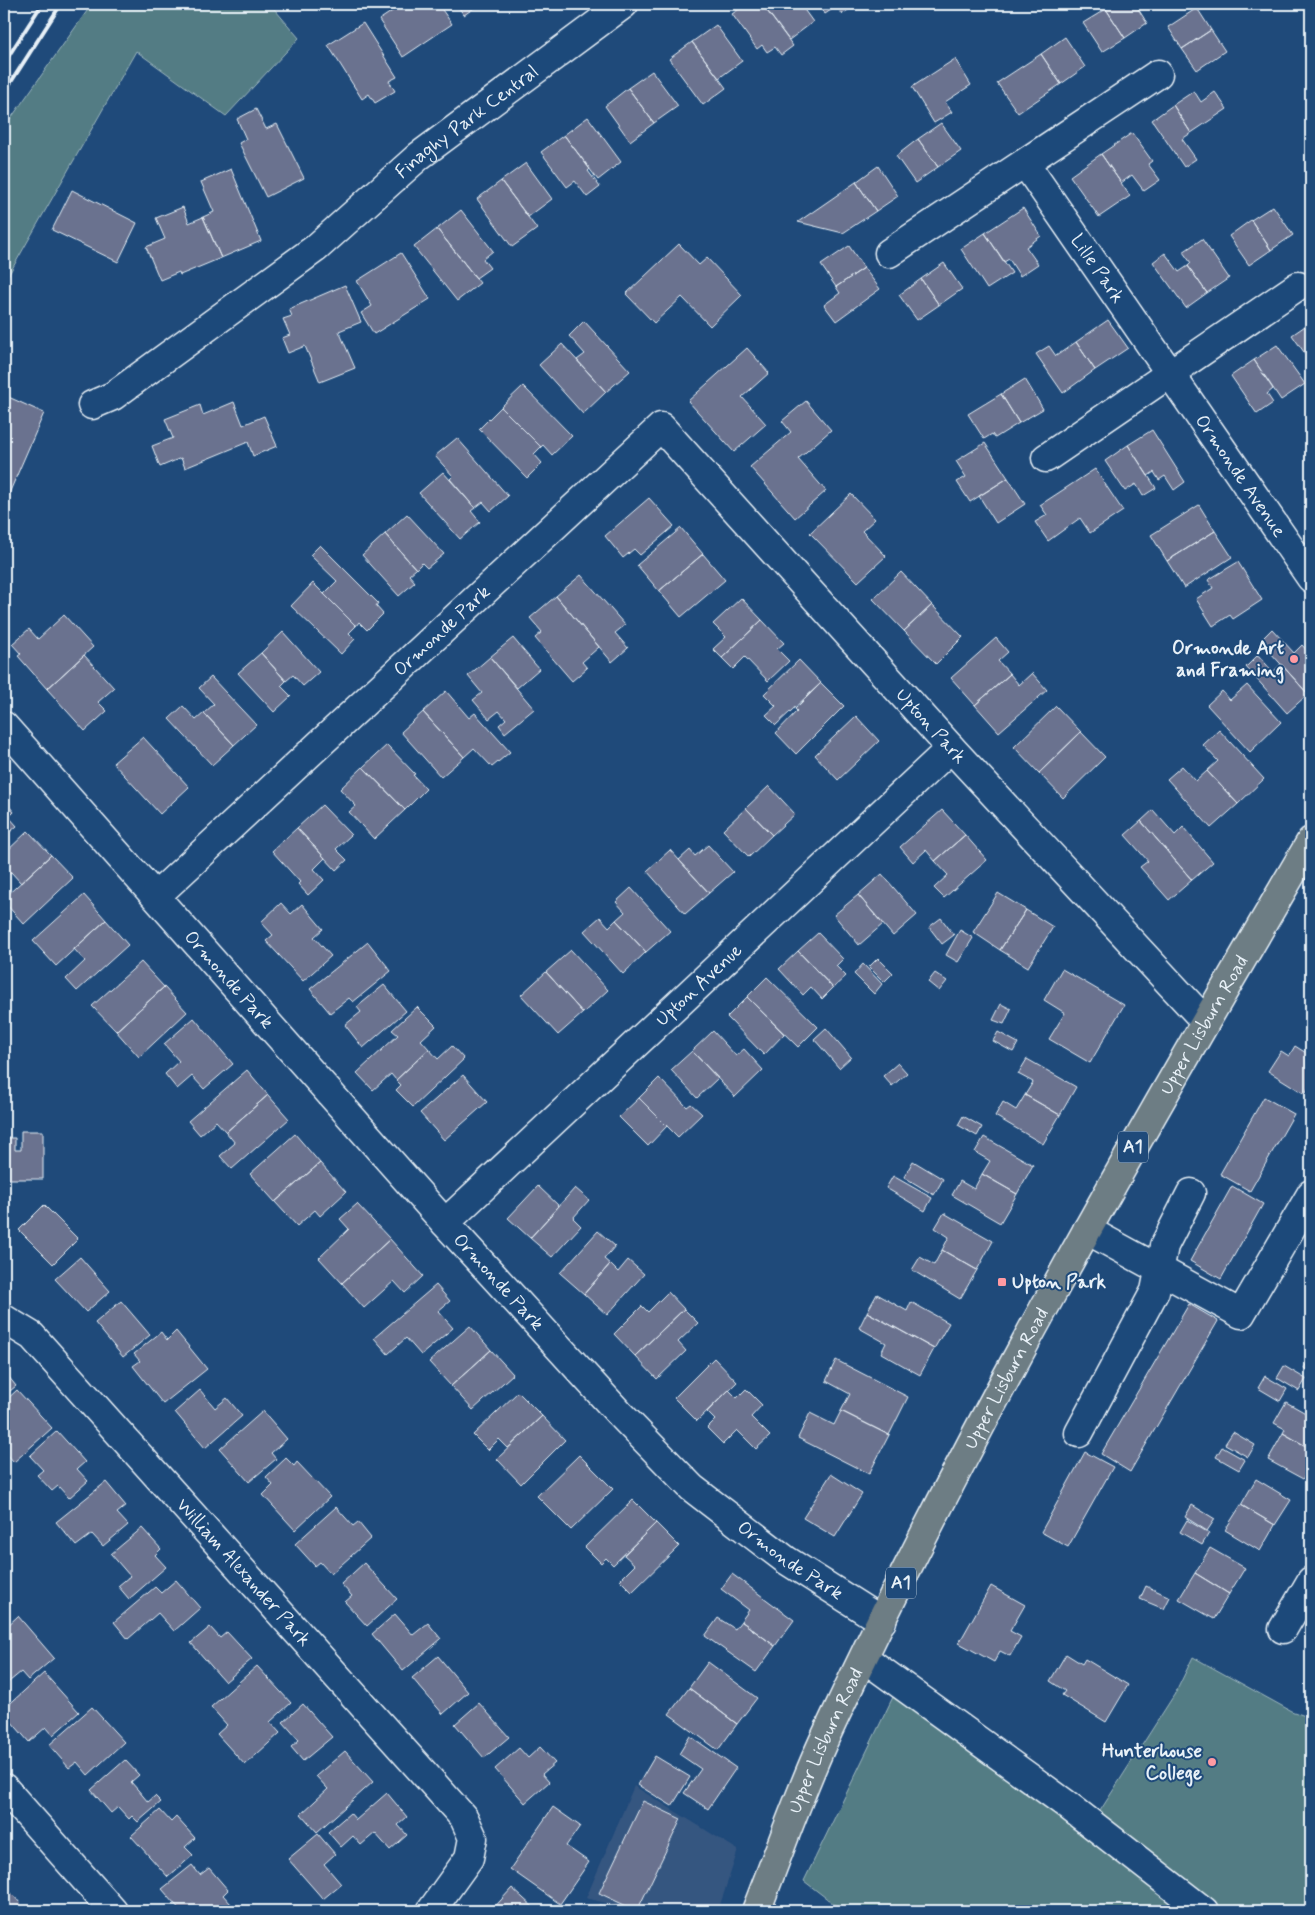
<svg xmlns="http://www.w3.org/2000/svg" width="1315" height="1915" viewBox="0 0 1315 1915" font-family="Mynerve,sans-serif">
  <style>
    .built { fill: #365680 }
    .green { fill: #527c84; stroke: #9db6be }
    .building { fill: #6b728f; stroke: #e8f1f8 }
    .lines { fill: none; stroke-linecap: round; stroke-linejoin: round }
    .minor-casing { stroke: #e8f1f8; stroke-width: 31 }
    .major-casing { stroke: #e8f1f8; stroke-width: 31 }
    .minor { stroke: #1f4a7a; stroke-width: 28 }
    .major { stroke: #6d7d84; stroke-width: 28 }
    .rail { stroke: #e8f1f8; stroke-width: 4 }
    .poi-dot { fill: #ff9aa2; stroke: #1f4a7a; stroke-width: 2 }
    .labels { text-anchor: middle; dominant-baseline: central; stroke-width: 4; stroke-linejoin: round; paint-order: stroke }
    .shield { fill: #1f4a7a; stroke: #acbfd2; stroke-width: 1 }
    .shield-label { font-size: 18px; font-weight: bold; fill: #e8f1f8 }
    .street-label { font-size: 19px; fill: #e8f1f8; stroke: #1f4a7a }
    .poi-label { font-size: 19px; font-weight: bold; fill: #e8f1f8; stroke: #1f4a7a; text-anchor: end }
  </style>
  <rect width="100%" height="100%" fill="#1f4a7a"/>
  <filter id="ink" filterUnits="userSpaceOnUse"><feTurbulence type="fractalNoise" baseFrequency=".02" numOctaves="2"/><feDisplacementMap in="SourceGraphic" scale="10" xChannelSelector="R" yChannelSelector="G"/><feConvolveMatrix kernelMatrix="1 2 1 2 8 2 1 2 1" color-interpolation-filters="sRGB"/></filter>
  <g filter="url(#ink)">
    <path class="built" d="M634 1786 738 1850 718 1911H638L586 1898Z"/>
    <path class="green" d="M92 4H270L299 38 226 116 136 51 4 283V128Z
      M1193 1657 1291 1711 1311 1718V1911H843L804 1881 893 1697 1084 1831 1100 1811 1176 1692Z"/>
    <path class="building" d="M403 4H438L452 24 403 57 379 20Z
      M456 4H480L464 15Z
      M746 4H762L793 46 781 55 775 47 767 52 762 45 757 49 732 14Z
      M762 4H800L813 22 789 40Z
      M819 4H855L856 5 842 14 837 6 825 14Z
      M1113 4H1135L1147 23 1125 38 1106 9Z
      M1197 8 1211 30 1182 49 1168 27Z
      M1106 9 1125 38 1102 52 1083 23Z
      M363 23 397 77 389 81 395 91 375 103 369 94 362 99 328 45Z
      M716 25 742 61 719 78 692 42Z
      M1211 30 1225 51 1197 70 1182 49Z
      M1065 37 1085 67 1061 84 1041 54Z
      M692 42 726 88 703 105 669 59Z
      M1041 54 1061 84 1018 113 997 83Z
      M955 59 971 85 945 102 952 112 934 123 912 87Z
      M652 71 678 106 654 123 628 88Z
      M628 88 654 123 630 141 605 106Z
      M1194 91 1201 102 1215 92 1227 109 1191 133 1173 105Z
      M1173 105 1191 133 1182 139 1196 159 1184 167 1152 120Z
      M256 109 266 129 277 124 304 178 266 197 239 143 246 139 237 119Z
      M588 117 621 162 598 180 564 135Z
      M941 123 961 151 938 167 918 139Z
      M1132 133 1152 161 1148 164 1160 180 1144 191 1132 175 1121 183 1101 154Z
      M564 135 590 169 588 171 600 187 587 197 575 181 567 187 541 152Z
      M918 139 938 167 915 183 896 156Z
      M1101 154 1130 196 1099 217 1070 176Z
      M526 163 552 199 528 217 501 181Z
      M878 166 898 196 876 211 856 182Z
      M231 169 261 241 221 258 203 217 214 212 201 182Z
      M501 181 537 229 512 247 477 199Z
      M856 182 876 211 843 233 798 222Z
      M72 190 137 223 118 262 52 230Z
      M1273 206 1293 235 1271 250 1251 220Z
      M183 207 189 223 203 217 221 258 180 275 179 272 160 280 146 247 165 239 156 218Z
      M1023 208 1041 236 1026 247 1038 264 1020 276 1009 259 1004 262 985 233Z
      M461 210 493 251 483 259 490 268 476 278 437 229Z
      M1251 220 1271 250 1249 265 1229 236Z
      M437 229 480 283 457 301 414 247Z
      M985 233 1012 273 987 289 961 249Z
      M1202 239 1229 278 1207 293 1188 266 1191 263 1183 252Z
      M679 244 699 265 707 258 742 295 710 326 682 297 654 323 626 294Z
      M849 246 864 268 836 287 821 265Z
      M401 253 430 299 374 334 361 313 372 306 357 281Z
      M1165 253 1179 272 1188 266 1207 293 1186 308 1153 262Z
      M944 263 962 289 939 305 921 279Z
      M864 268 880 289 836 321 824 305 840 293 836 287Z
      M921 279 939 305 917 320 899 295Z
      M345 285 361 322 339 331 355 368 320 382 305 346 288 353 282 338 290 335 283 319 292 316 289 309Z
      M1108 320 1128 348 1095 370 1076 342Z
      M584 321 630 371 606 392 577 360 585 354 569 336Z
      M1311 322V362L1292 335Z
      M1076 342 1095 370 1063 393 1036 354 1049 346 1056 356Z
      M562 344 606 392 583 414 539 365Z
      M1277 345 1305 384 1281 400 1254 360Z
      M747 348 769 373 742 397 766 424 734 452 688 401Z
      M1254 360 1273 389 1267 394 1273 403 1257 414 1231 376Z
      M1025 379 1043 409 1019 423 1001 394Z
      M523 386 572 436 552 455 543 445 541 447 501 407Z
      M1001 394 1019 423 995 438 992 434 984 439 968 414Z
      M4 395 44 413 4 505Z
      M806 401 831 430 798 459 826 491 795 518 750 467 791 432 782 421Z
      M234 402 243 425 264 416 277 446 253 456 248 442 185 468 181 458 160 467 152 446 173 438 165 419 200 405 203 415Z
      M501 407 541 447 534 454 542 463 527 478 479 429Z
      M1152 430 1185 482 1174 490 1165 476 1159 480 1154 472 1148 476 1128 445Z
      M457 438 508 496 491 511 483 502 475 508 450 479 453 476 435 456Z
      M985 443 1008 478 970 502 957 482 966 477 956 461Z
      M1128 445 1156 488 1143 496 1136 484 1125 491 1105 461Z
      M1095 469 1123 511 1090 533 1080 518 1048 541 1035 522 1047 515 1040 505Z
      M443 472 475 508 471 511 480 522 460 539 419 493Z
      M1008 478 1025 504 996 523 979 496Z
      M851 494 875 519 862 531 886 556 858 582 810 533Z
      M649 498 674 526 640 555 634 549 623 558 605 536Z
      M1199 505 1215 531 1167 561 1151 535Z
      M407 514 444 554 427 568 422 563 416 569 385 534Z
      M681 528 703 554 659 591 637 565Z
      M1215 531 1232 557 1184 588 1167 561Z
      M385 534 416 569 409 575 415 582 399 596 362 555Z
      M320 545 378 603 376 606 383 614 367 630 359 622 356 626 324 594 337 581 310 555Z
      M703 554 725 580 681 617 659 591Z
      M1238 562 1262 600 1233 619 1230 615 1213 626 1196 599 1213 588 1208 580Z
      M901 572 932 605 904 631 873 599Z
      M581 575 625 625 615 633 628 648 612 662 556 596Z
      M313 583 356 626 349 633 355 639 341 654 291 606Z
      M556 596 599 647 582 662 587 668 572 681 535 638 542 632 530 618Z
      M741 598 762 620 722 658 713 649 726 637 713 624Z
      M932 605 963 637 936 664 904 631Z
      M64 615 93 647 47 689 18 656 21 654 12 644 29 629 38 639Z
      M762 620 784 643 777 649 789 661 768 681 745 657 733 669 722 658Z
      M1272 629 1294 653 1302 645 1311 655V691L1308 694 1260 641Z
      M283 632 319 672 303 686 293 675 286 681 261 653Z
      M513 638 539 669 517 688 490 657Z
      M996 638 1008 652 998 661 1010 674 975 705 951 678Z
      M261 653 286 681 281 686 291 696 274 712 238 673Z
      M84 655 114 688 98 702 107 711 85 731 47 689Z
      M1258 655 1273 672 1281 664 1308 694 1287 713 1246 667Z
      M490 657 534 709 505 733 499 725 506 719 499 711 489 719 473 700 482 693 468 676Z
      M799 660 821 683 776 725 766 715 776 706 764 694Z
      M1032 673 1047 690 999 732 975 705 1010 674 1019 685Z
      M211 677 256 725 234 745 204 713 214 704 199 688Z
      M821 683 844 706 796 754 776 733 797 711 795 709Z
      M1247 685 1281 722 1250 752 1207 705 1222 691 1230 700Z
      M446 691 469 718 475 713 510 752 492 767 474 748 464 757 423 712Z
      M183 706 196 720 204 713 234 745 212 765 169 719Z
      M1056 706 1081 732 1039 773 1014 747Z
      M423 712 464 757 441 777 401 732Z
      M856 716 879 741 838 780 815 755Z
      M1219 730 1264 779 1238 804 1207 771 1218 761 1203 745Z
      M1081 732 1105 757 1063 798 1039 773Z
      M143 737 189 787 160 814 113 763Z
      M387 745 415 774 413 775 426 789 405 810 363 767Z
      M1182 766 1196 781 1207 771 1238 804 1211 828 1167 779Z
      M363 767 405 810 374 839 349 812 356 806 340 789Z
      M769 786 795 814 772 835 746 808Z
      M4 800 14 812 9 817 17 826 4 837Z
      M322 805 351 835 336 849 347 860 336 870 297 828Z
      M746 808 772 835 749 857 723 830Z
      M942 810 965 835 935 861 926 850 913 862 900 847Z
      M1153 810 1175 835 1183 827 1213 862 1192 880 1141 821Z
      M1141 821 1192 880 1169 900 1140 867 1148 861 1125 835Z
      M297 828 325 858 314 869 324 880 308 895 298 884 300 882 272 851Z
      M28 831 51 855 21 883 11 872 4 879V854Z
      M965 835 987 860 944 898 934 888 948 875 935 861Z
      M708 845 733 872 709 893 679 860 690 850 695 856Z
      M670 850 709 893 685 914 647 871Z
      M51 855 73 878 24 924 4 902V898Z
      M882 874 917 915 893 936 858 895Z
      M631 888 670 931 646 952 616 920 625 912 616 902Z
      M998 893 1026 910 1000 950 973 932Z
      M84 895 106 920 56 966 33 941Z
      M858 895 883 924 859 945 834 915Z
      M281 903 291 914 302 904 323 929 314 937 331 956 303 981 266 941 273 935 261 922Z
      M1026 910 1053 927 1028 967 1000 950Z
      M600 917 609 927 616 920 646 952 623 974 584 931Z
      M941 918 954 935 942 944 929 927Z
      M106 920 128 945 77 991 66 979 85 961 74 949Z
      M960 930 973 938 958 962 946 955Z
      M818 933 843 959 836 966 846 976 833 988 798 951Z
      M368 942 391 971 353 1002 349 998 330 1013 310 989Z
      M571 950 608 990 583 1013 546 972Z
      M798 951 833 988 822 999 811 987 803 995 779 969Z
      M878 958 893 973 884 982 869 967Z
      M141 962 164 987 116 1031 92 1006Z
      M863 964 882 984 874 994 854 974Z
      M1062 969 1124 1005 1090 1063 1049 1039 1065 1013 1044 1000Z
      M546 972 583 1013 558 1035 521 995Z
      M935 973 947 981 939 991 928 982Z
      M767 977 818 1027 798 1047 747 997Z
      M384 985 406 1011 363 1048 345 1025 361 1012 357 1007Z
      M164 987 187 1012 139 1057 116 1031Z
      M747 997 784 1034 764 1055 727 1017Z
      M1001 1004 1011 1009 1004 1024 993 1020Z
      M417 1007 436 1026 421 1040 429 1049 396 1080 391 1074 373 1090 357 1073 398 1035 392 1030Z
      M194 1018 233 1064 204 1089 192 1076 177 1089 165 1074 179 1061 164 1044Z
      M826 1028 851 1057 839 1068 814 1039Z
      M713 1031 736 1056 744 1049 763 1070 735 1097 692 1051Z
      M998 1032 1018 1043 1013 1052 993 1041Z
      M452 1046 464 1059 413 1107 396 1090 401 1085 396 1080 429 1049 438 1059Z
      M1295 1046 1311 1056V1083L1305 1094 1268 1071 1281 1051 1289 1056Z
      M692 1051 718 1078 697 1098 671 1070Z
      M1027 1059 1076 1087 1060 1115 1025 1095 1033 1082 1018 1074Z
      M898 1063 907 1073 892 1086 883 1076Z
      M247 1070 268 1095 226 1132 216 1121 200 1135 188 1121Z
      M463 1075 487 1102 444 1140 420 1113Z
      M659 1078 687 1107 691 1104 702 1114 678 1137 639 1098Z
      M268 1095 289 1119 232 1169 220 1156 235 1143 226 1132Z
      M1025 1095 1060 1115 1043 1144 995 1116 1003 1102 1016 1110Z
      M1264 1097 1294 1114 1250 1191 1220 1174Z
      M639 1098 667 1126 648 1146 619 1117Z
      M963 1116 982 1127 977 1136 958 1125Z
      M21 1131H43V1179H4V1138H15V1150H21Z
      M295 1134 320 1163 275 1202 250 1174Z
      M984 1137 1033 1165 1017 1194 982 1174 990 1161 975 1152Z
      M913 1161 943 1179 934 1195 904 1177Z
      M320 1163 346 1192 320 1216 315 1210 297 1226 275 1202Z
      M982 1174 1017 1194 1000 1223 952 1195 960 1181 974 1189Z
      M893 1176 932 1198 925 1211 886 1188Z
      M538 1186 559 1206 530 1238 508 1218Z
      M1232 1186 1263 1204 1221 1279 1190 1261Z
      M575 1188 589 1200 573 1218 581 1226 552 1257 530 1238Z
      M357 1204 390 1239 342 1283 319 1258 349 1229 340 1219Z
      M44 1205 78 1239 53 1264 19 1230Z
      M944 1213 993 1241 977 1270 942 1250 949 1237 935 1228Z
      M598 1231 615 1246 604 1259 610 1264 584 1294 560 1273Z
      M390 1239 423 1276 405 1293 394 1281 364 1308 342 1283Z
      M942 1250 977 1270 960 1299 912 1270 920 1257 934 1265Z
      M80 1257 110 1291 86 1312 55 1279Z
      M628 1260 644 1274 607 1315 584 1294 610 1264 618 1272Z
      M436 1285 450 1301 438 1311 453 1328 421 1355 406 1338 388 1354 374 1338Z
      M668 1292 684 1309 635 1356 614 1334 642 1306 648 1312Z
      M877 1294 907 1311 911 1302 949 1323 934 1349 867 1312Z
      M121 1301 150 1335 123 1357 95 1323Z
      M1189 1304 1218 1321 1130 1472 1101 1454Z
      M684 1309 698 1323 678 1342 686 1351 657 1379 635 1356Z
      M867 1312 934 1349 920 1375 881 1353 886 1343 859 1328Z
      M470 1326 491 1350 451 1386 429 1362Z
      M176 1331 207 1369 163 1404 133 1366 140 1361 134 1354 161 1332 167 1340Z
      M491 1350 513 1374 473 1410 451 1386Z
      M1311 1356V1373L1304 1368Z
      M714 1358 737 1382 697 1421 674 1398Z
      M836 1360 908 1397 889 1435 841 1411 850 1394 826 1381Z
      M1284 1366 1306 1379 1299 1391 1277 1378Z
      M4 1371 16 1386 4 1396Z
      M1265 1376 1287 1389 1280 1401 1258 1388Z
      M746 1389 762 1405 751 1417 770 1436 756 1449 737 1430 723 1444 707 1428 715 1420 707 1412 729 1390 737 1398Z
      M17 1390 52 1428 14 1462 4 1451V1402Z
      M200 1390 215 1408 227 1398 242 1416 205 1448 175 1412Z
      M518 1392 542 1416 508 1448 499 1439 488 1450 473 1435Z
      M1286 1402 1311 1416V1449L1283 1433 1285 1429 1274 1423Z
      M263 1411 287 1439 271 1453 276 1459 249 1482 220 1449Z
      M841 1411 889 1435 869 1474 798 1438 810 1413 834 1425Z
      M542 1416 565 1440 521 1484 497 1459Z
      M57 1431 85 1462 77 1469 88 1481 69 1498 58 1486 52 1491 37 1475 43 1470 30 1456Z
      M1233 1432 1255 1445 1248 1457 1225 1444Z
      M1283 1433 1311 1449V1465L1303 1479 1268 1460Z
      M1222 1447 1245 1460 1239 1470 1216 1457Z
      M1085 1452 1113 1467 1068 1547 1041 1532Z
      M579 1455 613 1489 571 1530 537 1496Z
      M286 1458 294 1466 297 1462 330 1497 295 1530 263 1495 273 1485 266 1477Z
      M831 1474 862 1494 835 1537 803 1518Z
      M1256 1479 1291 1500 1275 1525 1241 1505Z
      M106 1482 126 1506 117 1513 128 1525 103 1546 92 1534 76 1546 56 1522Z
      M633 1500 656 1523 613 1565 606 1558 601 1563 585 1547Z
      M1192 1505 1215 1519 1207 1531 1185 1517Z
      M1241 1505 1275 1525 1260 1551 1225 1530Z
      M336 1507 353 1526 358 1522 371 1538 331 1574 320 1562 315 1566 295 1544Z
      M1187 1520 1209 1533 1202 1545 1180 1532Z
      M656 1523 679 1546 632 1592 620 1580 635 1565 624 1555Z
      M142 1528 161 1549 155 1555 166 1567 129 1599 118 1586 130 1576 111 1554Z
      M1210 1548 1245 1568 1229 1594 1195 1573Z
      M364 1563 397 1599 367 1626 345 1602 352 1596 341 1584Z
      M1195 1573 1229 1594 1214 1619 1179 1599Z
      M732 1574 794 1620 775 1646 741 1621 749 1610 721 1589Z
      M176 1580 200 1608 174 1631 158 1613 128 1639 114 1622 155 1587 161 1593Z
      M991 1586 1025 1605 1010 1631 1021 1637 1010 1656 1000 1651 994 1662 959 1643Z
      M1146 1586 1170 1597 1164 1609 1140 1599Z
      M395 1614 413 1635 428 1623 441 1639 403 1671 372 1634Z
      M18 1616 54 1658 28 1680 21 1672 4 1686V1629Z
      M718 1618 735 1629 741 1621 775 1646 756 1672 705 1636Z
      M210 1627 220 1638 227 1632 252 1659 225 1682 191 1643Z
      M1066 1654 1082 1664 1085 1659 1128 1685 1106 1722 1062 1695 1065 1691 1050 1681Z
      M438 1656 468 1692 443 1714 412 1678Z
      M708 1662 757 1698 737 1724 689 1688Z
      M257 1666 291 1703 270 1722 280 1733 245 1765 217 1734 227 1725 211 1707Z
      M44 1673 79 1712 53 1735 46 1727 29 1742 4 1713V1709Z
      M689 1688 737 1724 718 1750 669 1714Z
      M479 1703 509 1737 484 1758 455 1724Z
      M303 1704 332 1737 303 1761 291 1747 299 1740 283 1722Z
      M92 1707 124 1742 88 1775 77 1762 69 1768 49 1745Z
      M690 1736 736 1768 708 1809 684 1793 701 1769 679 1754Z
      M540 1747 555 1763 542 1774 549 1782 525 1803 495 1769 519 1748 528 1758Z
      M345 1751 373 1782 317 1832 301 1814 328 1789 316 1776Z
      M655 1756 690 1777 672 1806 638 1785Z
      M125 1760 139 1775 131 1782 138 1790 148 1802 155 1796 161 1802 138 1822 132 1816 129 1819 118 1807 111 1813 91 1790Z
      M387 1793 407 1817 398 1825 407 1835 390 1850 375 1833 361 1845 353 1836 341 1847 328 1832 350 1813 356 1820Z
      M643 1801 681 1819 637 1911 599 1893Z
      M553 1807 580 1826 566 1846 589 1862 560 1904 510 1869Z
      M160 1810 171 1822 176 1817 195 1838 185 1847 193 1855 168 1877 131 1836Z
      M318 1834 335 1854 324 1864 341 1884 323 1899 288 1859Z
      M192 1865 200 1875 209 1868 228 1890 223 1895 231 1904 221 1911H181L162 1889Z
      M4 1885 21 1904 13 1911H4Z
      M512 1888 534 1908 532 1911H491Z
      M599 1905 621 1911H597Z"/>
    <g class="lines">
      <defs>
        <g id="minor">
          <path id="s1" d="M1025 163 1311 578"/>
          <path d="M889 253 1158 74"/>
          <path id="s2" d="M92 405 113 396 316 248 419 156 624 4"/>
          <path d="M1046 458 1298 286"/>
          <path id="s3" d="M4 726 445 1223 618 1412 692 1488 786 1560 882 1621"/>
          <path id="s4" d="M156 896 661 427 951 748 1205 1021"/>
          <path id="s5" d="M445 1223 951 748"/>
          <path d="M1087 1230 1241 1314 1311 1194"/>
          <path id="s6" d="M4 1319 32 1336 464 1818 473 1838 469 1858 431 1911"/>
          <path d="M1079 1433 1155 1291 1164 1246 1191 1193"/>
          <path d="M1283 1629 1311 1581"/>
          <path d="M864 1658 1066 1804 1204 1911"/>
          <path d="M4 1788 113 1911"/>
        </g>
        <g id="major">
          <path id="s7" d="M756 1911C778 1855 798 1797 823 1742 967 1432 1138 1136 1311 841"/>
        </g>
      </defs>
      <use href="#minor" class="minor-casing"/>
      <use href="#major" class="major-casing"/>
      <use href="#minor" class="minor"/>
      <use href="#major" class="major"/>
      <path class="rail" d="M4 63 42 4
        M4 93 61 4"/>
    </g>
  </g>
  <g class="poi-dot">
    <circle cx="1294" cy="659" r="5"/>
    <rect x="997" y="1277" width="10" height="10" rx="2.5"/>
    <circle cx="1212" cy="1762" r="5"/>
  </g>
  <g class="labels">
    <g class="shield">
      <rect x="1118" y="1131.5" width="30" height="31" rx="4"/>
      <rect x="886" y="1567.5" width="30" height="31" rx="4"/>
    </g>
    <g class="shield-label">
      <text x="1133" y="1147">A1</text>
      <text x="901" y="1583">A1</text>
    </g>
    <g class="street-label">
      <text stroke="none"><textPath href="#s2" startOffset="471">Finaghy Park Central</textPath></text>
      <text stroke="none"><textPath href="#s1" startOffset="128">Lille Park</textPath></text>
      <text stroke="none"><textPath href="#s1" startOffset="380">Ormonde Avenue</textPath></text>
      <text stroke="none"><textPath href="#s4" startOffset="390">Ormonde Park</textPath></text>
      <text stroke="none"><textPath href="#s4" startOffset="1092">Upton Park</textPath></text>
      <text stroke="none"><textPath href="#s3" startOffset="339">Ormonde Park</textPath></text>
      <text stroke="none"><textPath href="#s5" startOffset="348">Upton Avenue</textPath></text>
      <text stroke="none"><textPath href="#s7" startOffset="994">Upper Lisburn Road</textPath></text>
      <text stroke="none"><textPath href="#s3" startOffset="744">Ormonde Park</textPath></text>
      <text stroke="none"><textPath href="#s7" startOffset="589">Upper Lisburn Road</textPath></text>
      <text stroke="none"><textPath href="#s3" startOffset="1149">Ormonde Park</textPath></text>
      <text stroke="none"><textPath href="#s6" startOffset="350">William Alexander Park</textPath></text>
      <text stroke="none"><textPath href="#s7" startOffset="184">Upper Lisburn Road</textPath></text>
    </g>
    <g class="poi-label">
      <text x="1284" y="648">Ormonde Art<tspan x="1284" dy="22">and Framing</tspan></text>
      <text x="1012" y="1282" text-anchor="start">Upton Park</text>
      <text x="1202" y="1751">Hunterhouse<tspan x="1202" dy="22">College</tspan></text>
    </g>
  </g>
  <rect width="1315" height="1915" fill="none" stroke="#1f4a7a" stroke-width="20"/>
  <rect x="10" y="10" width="1295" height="1895" fill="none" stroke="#e8f1f8" stroke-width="2" filter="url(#ink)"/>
</svg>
